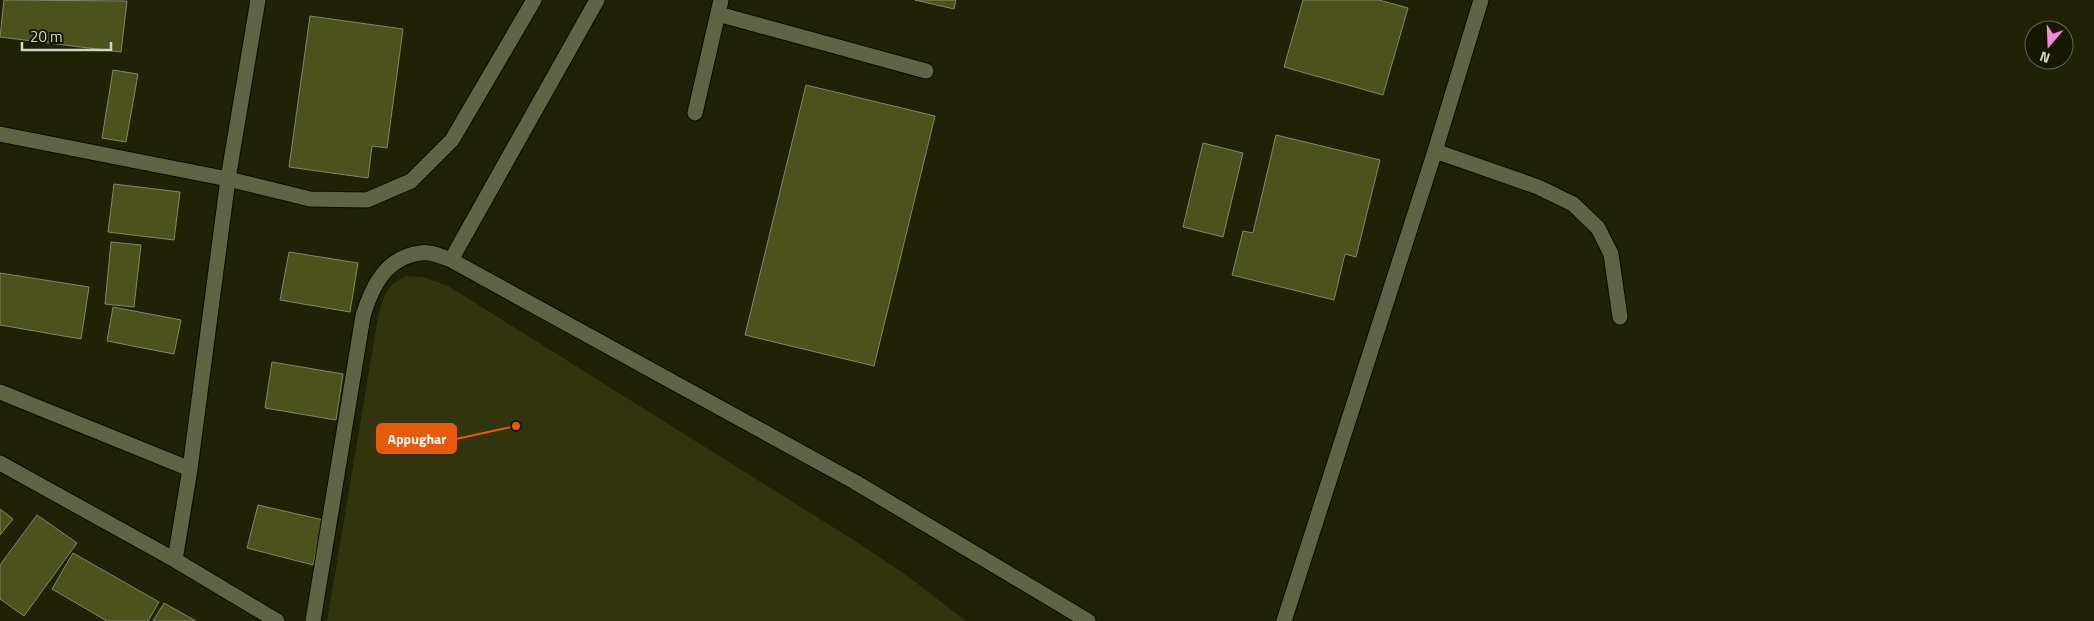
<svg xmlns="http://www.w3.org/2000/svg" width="2094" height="621" viewBox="0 0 2094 621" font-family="'Titillium Web',sans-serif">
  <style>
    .green { fill: #31350e }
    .building { fill: #4c521c; stroke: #828767 }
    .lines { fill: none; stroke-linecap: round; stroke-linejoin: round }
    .minor-casing { stroke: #090b00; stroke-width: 17 }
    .minor { stroke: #5f6444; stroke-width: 15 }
    .leader { fill: none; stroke: #e8590c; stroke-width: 2 }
    .callout-dot { fill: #e8590c; stroke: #161900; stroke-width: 2 }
    .callout { fill: #e8590c; stroke: #e8590c; stroke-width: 2 }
    .callout-label { font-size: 14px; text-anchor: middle; font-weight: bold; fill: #fff }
  </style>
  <rect width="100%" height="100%" fill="#1f2205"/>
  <path class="green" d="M406 276 423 277 448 286 855 541 906 575 966 621H327L379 312C385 294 387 285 406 276Z"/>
  <path class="building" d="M4 0 127 1 121 52 0 37Z
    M915 0H956L954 9Z
    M1303 0H1379L1408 8 1383 95 1284 67Z
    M310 16 403 29 387 148 372 146 368 178 289 167Z
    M113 70 138 74 126 142 102 138Z
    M806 85 935 116 874 366 745 335Z
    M1276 135 1380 160 1356 257 1345 254 1334 300 1232 275 1243 231 1253 233Z
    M1203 143 1243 153 1223 237 1183 227Z
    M114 184 180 192 174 240 108 232Z
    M111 242 141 245 134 307 105 304Z
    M289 252 358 263 350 312 280 300Z
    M0 273 89 287 81 339 0 325Z
    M113 307 181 320 174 354 107 341Z
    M272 362 343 374 336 420 265 408Z
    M258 505 323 520 313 565 247 548Z
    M0 509 13 519 0 535Z
    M37 515 77 543 24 616 0 599V565Z
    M73 553 159 602 148 621H107L52 589Z
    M164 603 196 621H153Z"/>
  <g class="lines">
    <defs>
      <path id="minor" d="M718 14 926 71
        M695 113 721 0
        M0 134 228 179 310 199 367 200 411 181 452 140 534 0
        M1435 151 1538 187 1573 204 1598 228 1611 254 1620 317
        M451 260 597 0
        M0 392 190 469
        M0 463 175 560 277 621
        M175 560 190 469 228 179 258 0
        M313 621 363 316C372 286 386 257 421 253 430 251 443 257 451 260L855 482 1088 621
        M1284 621 1435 151 1481 0"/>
    </defs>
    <use href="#minor" class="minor-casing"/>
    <use href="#minor" class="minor"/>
  </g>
  <path class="leader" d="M516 426L456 439"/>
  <circle class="callout-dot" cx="516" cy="426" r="5"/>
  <rect class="callout" x="377" y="424" width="79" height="29" rx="5"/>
  <g class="callout-label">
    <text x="417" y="444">Appughar</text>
  </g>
  <g transform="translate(2049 45) rotate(199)"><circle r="24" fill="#161900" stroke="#61654e"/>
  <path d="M0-4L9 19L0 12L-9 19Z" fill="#fd86e2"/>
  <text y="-8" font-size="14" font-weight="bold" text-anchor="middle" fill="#d2d6c4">N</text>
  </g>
  <path d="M22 42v8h89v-8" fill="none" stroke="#d2d6c4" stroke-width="2.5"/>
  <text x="30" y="42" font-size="15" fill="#d2d6c4" stroke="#161900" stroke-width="4" paint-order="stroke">20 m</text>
</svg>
